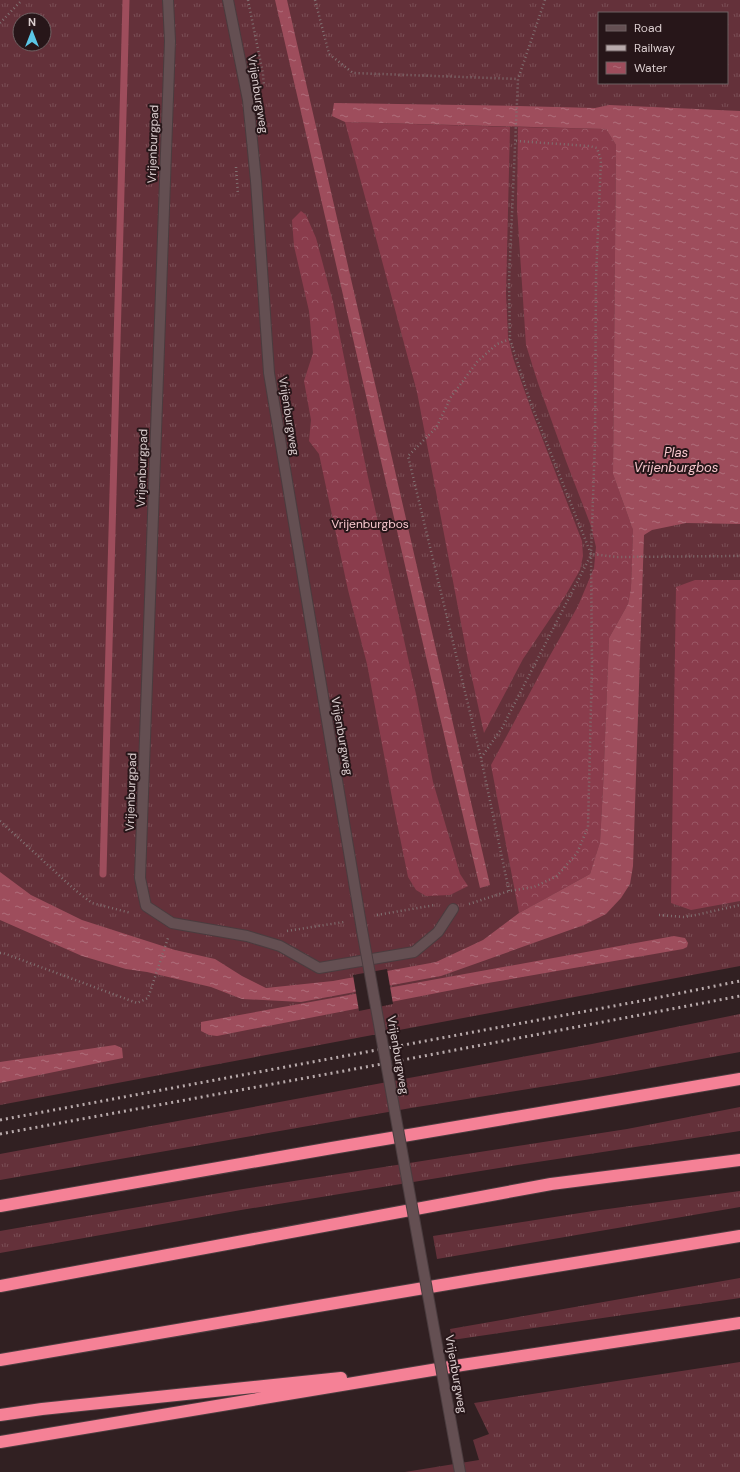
<svg xmlns="http://www.w3.org/2000/svg" width="740" height="1472" viewBox="0 0 740 1472" font-family="'DM Sans',sans-serif">
  <style>
    .grass { fill: url(#grass-tufts); fill-rule: evenodd }
    .forest { fill: url(#forest-crowns) }
    .water { fill: url(#water-ripples) }
    .pier { fill: #312022 }
    .lines { fill: none; stroke-linecap: round; stroke-linejoin: round }
    .stream { stroke: #9e4d5c; stroke-width: 7 }
    .service-casing { stroke: #4b3c3f; stroke-width: 12 }
    .tertiary-casing { stroke: #4b3c3f; stroke-width: 12 }
    .motorway-casing { stroke: #4b3c3f; stroke-width: 14 }
    .path { stroke: #807172; stroke-width: 2.5; stroke-dasharray: 1 3; stroke-linecap: butt }
    .service { stroke: #644f52; stroke-width: 10 }
    .tertiary { stroke: #644f52; stroke-width: 10 }
    .motorway { stroke: #f58196; stroke-width: 12 }
    .rail { stroke: #b8aaab; stroke-width: 3; stroke-dasharray: 2 4; stroke-linecap: butt }
    .tertiary-bridge-casing { stroke: #4b3c3f; stroke-width: 12; stroke-linecap: butt }
    .tertiary-bridge { stroke: #644f52; stroke-width: 10 }
    .labels { text-anchor: middle; dominant-baseline: central; stroke-width: 4; stroke-linejoin: round; paint-order: stroke }
    .street-label { font-size: 12px; fill: #dbcecf; stroke: #271619 }
    .park-label { font-size: 12px; fill: #f9c9cf; stroke: #271619 }
    .water-label { font-size: 13px; font-style: italic; fill: #f6c6cc; stroke: #271619 }
  </style>
  <defs>
    <pattern id="grass-tufts" width="24" height="20" patternUnits="userSpaceOnUse"><rect width="24" height="20" fill="#64313a"/><path d="M3 7l-1-3M5 7V3M7 7l1-3M15 17l-1-3M17 17v-4M19 17l1-3" fill="none" stroke="#7a4e55"/></pattern>
    <pattern id="forest-crowns" width="20" height="18" patternUnits="userSpaceOnUse"><rect width="20" height="18" fill="#8a3c4c"/><path d="M2 6a3 3 0 1 1 6 0M12 15a3 3 0 1 1 6 0" fill="none" stroke="#9a5765"/></pattern>
    <pattern id="water-ripples" width="26" height="14" patternUnits="userSpaceOnUse"><rect width="26" height="14" fill="#9e4d5c"/><path d="M2 4q2-2 4 0t4 0M15 11q2-2 4 0t4 0" fill="none" stroke="#af6e7a"/></pattern>
  </defs>
  <rect width="100%" height="100%" fill="#312022"/>
  <path class="grass" d="M0 0H740V966L0 1105ZM599 13H727V83H599ZM20 20H44V44H20Z
    M740 1014V1052L597 1078 411 1108 0 1180V1154L592 1044Z
    M740 1107V1131L499 1168 241 1210 0 1253V1231L237 1190 627 1129Z
    M740 1191V1207L437 1259 433 1236 593 1211Z
    M740 1278V1298L452 1340 450 1329Z
    M740 1362V1472H405L479 1460 473 1440 489 1434 474 1403Z"/>
  <path class="forest" d="M345 122 510 127 506 294 508 337 513 358 532 412 582 541 583 556 580 570 564 598 523 659 484 733 468 660 417 392Z
    M518 127 606 129 616 145 613 474 633 530 631 588 628 604 609 638 603 789 600 842 590 874 519 913 491 765 548 659 578 606 594 568 596 547 591 526 566 461 538 383 526 345 517 208Z
    M301 211 306 215 316 238 333 302 366 468 416 694 433 782 460 874 468 886 450 895 426 896 416 890 408 877 393 803 367 664 348 590 319 454 309 441 311 420 304 381 313 353 309 311 294 246 292 220Z
    M695 580H740V901L691 910 671 903 676 587Z"/>
  <path class="water" d="M275 0H287L490 885 480 888C410 592 344 296 275 0Z
    M334 103 518 106 595 108 609 105 740 111V524L686 523 652 530 644 535 633 866 630 884 621 898 606 914 584 925 441 976 301 1002 242 999 211 987 147 972 126 969 82 956 0 920V872L31 895 82 920 175 950 215 959 242 976 266 988 333 981 436 962 483 940 519 913 590 874 600 842 603 789 609 638 628 604 631 588 633 530 613 474 616 145 606 129 345 122 332 116Z
    M674 936 685 938 688 943 687 947 683 949 488 983 217 1036 209 1035 201 1031V1022Z
    M115 1045 122 1048 123 1058 0 1083V1062Z"/>
  <path class="pier" d="M387 969 393 1004 359 1011 353 975Z"/>
  <g class="lines">
    <path class="stream" d="M103 874 126 0"/>
    <defs>
      <path id="service" d="M168 0 170 41 140 878 146 906 172 923 247 936 280 946 319 968 414 952 438 932 453 909"/>
      <path id="tertiary" d="M228 0 248 100 256 181 269 373 362 930
        M450 1417 460 1472"/>
      <path id="motorway" d="M0 1206 332 1148 740 1079
        M0 1286 551 1184 740 1160
        M0 1360 477 1279 740 1236
        M0 1415 42 1409 341 1378
        M0 1442 462 1365 740 1323"/>
    </defs>
    <use href="#service" class="service-casing"/>
    <use href="#tertiary" class="tertiary-casing"/>
    <use href="#motorway" class="motorway-casing"/>
    <path class="path" d="M248 0 263 74 264 86
      M315 0 329 54 353 73 518 79
      M545 0 518 79 509 281 510 339 530 401 591 554 617 557 740 556
      M0 23 22 0
      M236 167 238 195
      M481 758 408 456 436 428 451 397 477 362 497 344 510 339
      M0 821 75 890 92 903 131 913
      M509 891 481 758 502 728 591 555
      M469 904 509 891 534 887 557 876 577 853 588 827 592 664 591 554 595 442 596 277 601 160 597 148 589 146 516 141
      M377 915 435 905
      M659 915 684 917 696 915 740 905
      M287 931 344 922
      M0 953H3L137 1003 148 998 168 938"/>
    <use href="#service" class="service"/>
    <use href="#tertiary" class="tertiary"/>
    <use href="#motorway" class="motorway"/>
    <path class="rail" d="M0 1120 646 1000 740 981
      M0 1134 371 1066 740 996"/>
    <defs>
      <path id="tertiary-bridge" d="M362 930 450 1417"/>
    </defs>
    <use href="#tertiary-bridge" class="tertiary-bridge-casing"/>
    <use href="#tertiary-bridge" class="tertiary-bridge"/>
  </g>
  <g class="labels">
    <g class="street-label">
      <text transform="translate(258 94) rotate(81)">Vrijenburgweg</text>
      <text transform="translate(153 144) rotate(-88)">Vrijenburgpad</text>
      <text transform="translate(289 416) rotate(81)">Vrijenburgweg</text>
      <text transform="translate(142 468) rotate(-88)">Vrijenburgpad</text>
      <text transform="translate(342 736) rotate(80)">Vrijenburgweg</text>
      <text transform="translate(131 792) rotate(-88)">Vrijenburgpad</text>
      <text transform="translate(398 1055) rotate(80)">Vrijenburgweg</text>
      <text transform="translate(456 1374) rotate(80)">Vrijenburgweg</text>
    </g>
    <g class="park-label">
      <text x="370" y="524">Vrijenburgbos</text>
    </g>
    <g class="water-label">
      <text x="676" y="452">Plas<tspan x="676" dy="15">Vrijenburgbos</tspan></text>
    </g>
  </g>
  <rect x="598" y="12" width="130" height="72" fill="#271619" stroke="#6f6062"/>
  <rect x="606" y="25" width="20" height="6" fill="#644f52" stroke="#6f6062"/>
  <text x="634" y="32" font-size="12" fill="#dbcecf">Road</text>
  <rect x="606" y="45" width="20" height="6" fill="#b8aaab" stroke="#6f6062"/>
  <text x="634" y="52" font-size="12" fill="#dbcecf">Railway</text>
  <rect x="606" y="62" width="20" height="12" fill="url(#water-ripples)" stroke="#6f6062"/>
  <text x="634" y="72" font-size="12" fill="#dbcecf">Water</text>
  <g transform="translate(32 32)"><circle r="19" fill="#271619" stroke="#6f6062"/>
  <path d="M0-3L7 15L0 10L-7 15Z" fill="#5bc7e7"/>
  <text y="-6" font-size="11" font-weight="bold" text-anchor="middle" fill="#dbcecf">N</text>
  </g>
</svg>
